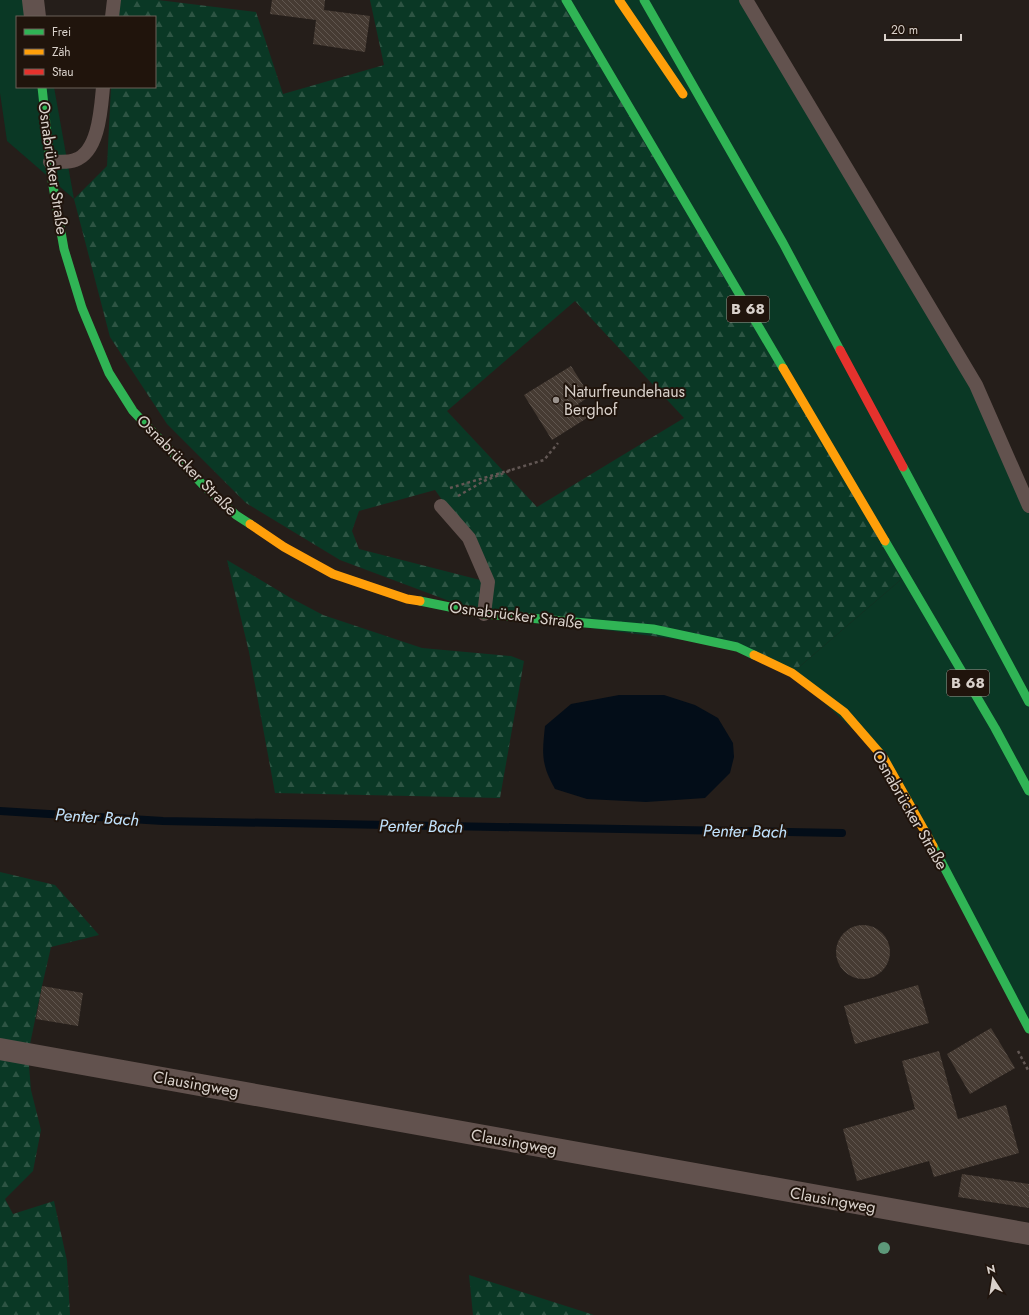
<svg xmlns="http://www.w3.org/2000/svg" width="1029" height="1315" viewBox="0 0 1029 1315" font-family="Jost,sans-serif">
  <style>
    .green { fill: #0a3825 }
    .forest { fill: url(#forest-firs); fill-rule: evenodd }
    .water { fill: #030d18 }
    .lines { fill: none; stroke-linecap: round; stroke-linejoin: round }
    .stream { stroke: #030d18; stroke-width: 8 }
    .building { fill: url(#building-back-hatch) }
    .path { stroke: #625754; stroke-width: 2.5; stroke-dasharray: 3 3; stroke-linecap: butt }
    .lane { stroke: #62524e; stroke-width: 14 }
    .street { stroke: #62524e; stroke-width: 22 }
    .fast { stroke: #30b455; stroke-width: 9 }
    .slow { stroke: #ff9f0a; stroke-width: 9 }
    .jam { stroke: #e5322d; stroke-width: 9 }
    .tree { fill: #5d9879 }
    .poi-dot { fill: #9a928d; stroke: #20140c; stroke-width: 1.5 }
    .labels { text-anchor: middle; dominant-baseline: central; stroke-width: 4; stroke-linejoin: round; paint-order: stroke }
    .shield { fill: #20140c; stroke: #a29892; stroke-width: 1 }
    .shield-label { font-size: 15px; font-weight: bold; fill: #d9d1cb }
    .street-label { font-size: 16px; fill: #d9d1cb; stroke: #20140c }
    .poi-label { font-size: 16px; fill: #d9d1cb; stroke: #20140c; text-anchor: start }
    .water-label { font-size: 17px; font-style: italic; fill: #c1e3fe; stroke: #20140c }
  </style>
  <defs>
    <pattern id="forest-firs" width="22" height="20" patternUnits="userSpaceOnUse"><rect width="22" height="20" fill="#0a3825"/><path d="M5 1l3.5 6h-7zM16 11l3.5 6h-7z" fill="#2d5443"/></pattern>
    <pattern id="building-back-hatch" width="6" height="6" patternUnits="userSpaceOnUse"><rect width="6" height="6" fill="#463b33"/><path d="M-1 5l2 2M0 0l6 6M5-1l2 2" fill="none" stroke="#60564f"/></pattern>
  </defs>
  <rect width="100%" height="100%" fill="#251e1a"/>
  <path class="green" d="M0 0H38L41 17H17V87H54L74 199 7 141 0 93Z
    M566 0H746L976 385 1029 506V1029L883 757 792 673 905 576Z"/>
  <path class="forest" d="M115 0H158L256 12 283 94 384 65 370 0H566L905 576 792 673 737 647 484 614 340 560 246 503 167 424 110 337 74 199 107 166 111 87H155V17H114ZM575 301 684 418 537 507 447 411ZM435 490 445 504 488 582 359 549 352 531 359 511Z
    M227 560 289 597 323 615 422 648 511 656 524 661 500 798 275 793 249 652Z
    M0 872 55 885 99 935 51 947 42 986 28 1054 31 1090 41 1130 33 1171 5 1199 13 1214 54 1201 67 1261 70 1315H0Z
    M469 1275 594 1315H473Z"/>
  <path class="water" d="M619 695H664L695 705 718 718 733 743 734 757 730 773 705 798 646 802 587 799 555 789C541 764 542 754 545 726L571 704Z"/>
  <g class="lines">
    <path class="stream" d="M0 811 163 821 842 833"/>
  </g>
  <path class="building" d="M272 0H325L324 10 370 16 365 52 313 44 316 20 270 14Z
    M571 366 590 396 578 404 587 418 552 440 524 395Z
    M836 952a27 27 0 1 1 54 0a27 27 0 1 1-54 0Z
    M918 985 929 1023 855 1044 844 1006Z
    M42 986 83 993 78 1026 36 1019Z
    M991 1028 1015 1068 970 1094 947 1054Z
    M939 1051 958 1119 1006 1105 1019 1153 934 1177 929 1161 857 1181 843 1129 915 1109 902 1061Z
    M962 1174 1029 1184V1208L958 1197Z"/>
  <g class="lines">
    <path class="path" d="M450 488 514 469
      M458 496 484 481 514 469 544 460 558 443
      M1018 1051 1029 1072"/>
    <path class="lane" d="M746 0 976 385 1029 506
      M112 17 114 0
      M50 162C58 161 68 163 75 160 99 152 101 108 103 87
      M441 506 469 538 488 582 484 614"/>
    <path class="street" d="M33 0 35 17
      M0 1049 1029 1234"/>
    <path class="fast" d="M566 0 783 368
      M644 0 783 243 840 350
      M42 87 52 180 64 249 82 308 109 373 133 411 204 486 236 515 250 524
      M903 467 1029 702
      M885 541 995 728 1029 791
      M420 601 484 614 653 629 737 647 754 655
      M933 846 1029 1029"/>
    <path class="slow" d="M619 0 683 94
      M783 368 885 541
      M250 524 284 547 333 574 407 599 420 601
      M754 655 792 673 844 712 883 757 933 846"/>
    <path class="jam" d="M840 350 903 467"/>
  </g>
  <circle class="tree" cx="884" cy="1248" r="6"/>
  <circle class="poi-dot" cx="556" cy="400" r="4"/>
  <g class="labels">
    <g class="shield">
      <rect x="727" y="296" width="42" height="26" rx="3"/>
      <rect x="947" y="670" width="42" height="26" rx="3"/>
    </g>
    <g class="shield-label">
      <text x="748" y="309">B 68</text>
      <text x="968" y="683">B 68</text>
    </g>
    <g class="street-label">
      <text transform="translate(53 168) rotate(82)">Osnabrücker Straße</text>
      <text transform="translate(187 465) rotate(45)">Osnabrücker Straße</text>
      <text transform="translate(516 615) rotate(7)">Osnabrücker Straße</text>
      <text transform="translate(910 810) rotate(60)">Osnabrücker Straße</text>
      <text transform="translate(196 1084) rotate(10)">Clausingweg</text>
      <text transform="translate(514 1142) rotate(10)">Clausingweg</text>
      <text transform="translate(833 1200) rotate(10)">Clausingweg</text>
    </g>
    <g class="poi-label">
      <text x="564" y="391">Naturfreundehaus<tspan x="564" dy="18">Berghof</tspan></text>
    </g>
    <g class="water-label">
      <text transform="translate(97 817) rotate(4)">Penter Bach</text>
      <text transform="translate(421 826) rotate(1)">Penter Bach</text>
      <text transform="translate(745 831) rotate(1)">Penter Bach</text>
    </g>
  </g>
  <rect x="16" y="16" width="140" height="72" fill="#20140c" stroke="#6a6058"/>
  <rect x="24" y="29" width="20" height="6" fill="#30b455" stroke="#6a6058"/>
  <text x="52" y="36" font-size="12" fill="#d9d1cb">Frei</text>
  <rect x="24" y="49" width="20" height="6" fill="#ff9f0a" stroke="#6a6058"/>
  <text x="52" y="56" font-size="12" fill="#d9d1cb">Zäh</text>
  <rect x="24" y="69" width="20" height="6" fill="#e5322d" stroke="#6a6058"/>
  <text x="52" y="76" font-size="12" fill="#d9d1cb">Stau</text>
  <g transform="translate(993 1279) rotate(348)" stroke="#20140c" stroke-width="3" paint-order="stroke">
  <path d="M0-3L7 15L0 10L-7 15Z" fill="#d9d1cb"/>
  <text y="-6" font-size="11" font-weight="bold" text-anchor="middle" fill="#d9d1cb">N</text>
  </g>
  <path d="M885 34v6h76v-6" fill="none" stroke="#d9d1cb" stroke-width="2"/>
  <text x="891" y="34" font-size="12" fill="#d9d1cb" stroke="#20140c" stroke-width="3" paint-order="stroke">20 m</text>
</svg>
